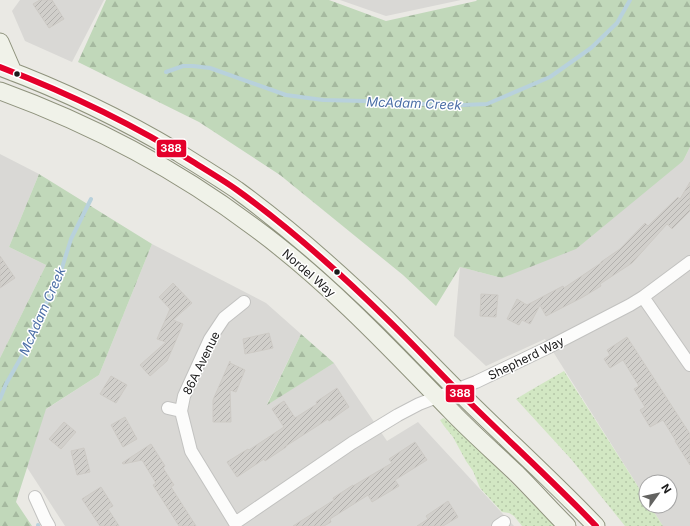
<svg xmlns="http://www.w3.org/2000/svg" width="690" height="526" viewBox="0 0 690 526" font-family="Inter,sans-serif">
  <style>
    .residential { fill: #d9d8d5 }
    .grass { fill: url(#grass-dots) }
    .forest { fill: url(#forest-firs) }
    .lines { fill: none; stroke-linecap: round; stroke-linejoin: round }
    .stream { stroke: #b8d1dc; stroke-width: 4 }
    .building { fill: url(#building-hatch); stroke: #cdcac5 }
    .street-casing { stroke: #c2c2c0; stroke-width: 14 }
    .secondary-casing { stroke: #8f937d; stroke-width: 19 }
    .street { stroke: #fcfcfb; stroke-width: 12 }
    .secondary { stroke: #f0f2e9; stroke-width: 17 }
    .bus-1-casing { stroke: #fff; stroke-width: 9 }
    .bus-1 { stroke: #e4002b; stroke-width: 6 }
    .bus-dot { fill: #1b1b1b; stroke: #fff; stroke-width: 1.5 }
    .labels { text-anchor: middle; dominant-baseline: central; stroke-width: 3; stroke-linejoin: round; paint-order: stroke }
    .street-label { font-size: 12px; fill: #1b1b1b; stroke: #fff }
    .water-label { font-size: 13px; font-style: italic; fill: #4c6fa7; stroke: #fff }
    .line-badge { stroke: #fff; stroke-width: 1.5 }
    .badge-label { font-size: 11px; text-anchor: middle; font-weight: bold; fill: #fff }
  </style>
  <defs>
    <pattern id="grass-dots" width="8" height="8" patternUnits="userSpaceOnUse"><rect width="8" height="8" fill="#d2e7c3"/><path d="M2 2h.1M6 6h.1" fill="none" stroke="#b4c6a7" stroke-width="1.8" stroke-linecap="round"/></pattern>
    <pattern id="forest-firs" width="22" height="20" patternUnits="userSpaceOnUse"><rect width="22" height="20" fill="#c1d8ba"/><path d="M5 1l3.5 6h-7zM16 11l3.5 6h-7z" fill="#a5b99f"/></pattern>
    <pattern id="building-hatch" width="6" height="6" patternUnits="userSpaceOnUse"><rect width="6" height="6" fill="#d1cfcb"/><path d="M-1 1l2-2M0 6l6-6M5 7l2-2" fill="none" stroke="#b3b1ae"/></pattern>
  </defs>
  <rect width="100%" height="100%" fill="#eae9e4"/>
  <path class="residential" d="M20 0H104L72 62 25 41 12 11Z
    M340 0H461L386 16Z
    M690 147V526H663L650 506H670V482H646V499L545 339 486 366 454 336 460 267 502 278 683 161Z
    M0 154 39 174 9 247 46 265 0 358Z
    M152 244 266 303 301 334 267 404 334 363 387 441 418 422 514 526H65L6 435 99 375Z"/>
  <path class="grass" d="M564 371 646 499V506H650L663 526H625L571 459 516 399 531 390Z
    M444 418 481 452 555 526H522L514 516 509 513 502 512 480 488 473 471 466 461 453 437 444 426 440 420Z"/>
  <path class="forest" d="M106 0H329L386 21 476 1 477 0H690V147L683 161 576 249 502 278 460 267 436 306 403 275 280 175 199 122 78 62Z
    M39 174 152 244 99 375 46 409 16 502 32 526H0V358L46 265 9 247Z
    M301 334 334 363 267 405Z"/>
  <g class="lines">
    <path class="stream" d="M166 72 183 66H193L210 68 286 95 323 100 407 102 439 106 487 104 550 77 591 48 617 23 630 0
      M0 399 6 384 28 345 36 320 56 287 71 239 91 199
      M38 525V526"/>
  </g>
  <path class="building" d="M40 0H52L64 19 49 28 33 4Z
    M690 182V211L672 229 667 224 632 263 600 284 601 286 583 297 546 316 540 305 530 324 522 320 519 325 507 319 517 299 527 305 563 286 564 288 601 263V262L620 249 645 223 648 226 678 197 680 199Z
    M0 256 15 278 0 288Z
    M173 283 192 303 173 320 183 324 167 361 150 376 140 365 166 342 157 339 170 309 159 297Z
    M481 294 498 295 496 317 480 316Z
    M269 333 273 348 245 354 243 339Z
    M627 337 690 434V465L675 441H676L663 420 650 427 640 410 645 407 634 389 639 386 623 360 610 368 604 359 610 355 607 350Z
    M230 361V363L245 370 236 392 230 390 231 422H213V400Z
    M111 376 127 385 116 403 100 394Z
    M337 388 349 407 329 421 328 419 286 446V447L265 461 264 459 237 477 227 462 248 449 249 450 284 427 272 409 284 401 295 418 317 404 316 402Z
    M125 417 137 439 123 447 111 425Z
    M64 422 76 432 61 449 49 439Z
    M415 442 427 460 395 480 399 486 372 502 368 495 330 519 331 522 324 526H293L334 500 333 498 353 485V486L392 463 389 459Z
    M151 444 165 466 163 468 174 485 171 487 196 526H179L153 485 156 483 142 460 123 464 122 463Z
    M84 448 90 472 77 475 71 451Z
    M101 487 113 506 108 509 119 526H100L82 499Z
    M448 501 458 517 443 526H417L428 519 426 516Z"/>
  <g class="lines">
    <defs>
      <path id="street" d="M643 297 690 365
        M168 408 181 411
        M35 497 45 519 49 526
        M235 523 352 443 398 415 419 404 476 382 547 348 630 305 643 297 690 262
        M236 526 235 523 191 451 181 411 184 396 210 339 224 318 244 302
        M498 526 504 522"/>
      <path id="secondary" d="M0 42 13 72
        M0 67C62 90 122 119 179 153 198 165 218 177 237 190 290 229 340 273 387 319 411 343 434 367 457 390 503 436 551 479 596 526
        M0 91C91 124 178 170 255 228 327 281 389 347 451 411 472 433 495 453 517 474 534 491 550 509 567 526"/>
    </defs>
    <use href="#street" class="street-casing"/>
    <use href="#secondary" class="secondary-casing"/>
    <use href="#street" class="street"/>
    <use href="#secondary" class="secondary"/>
    <defs>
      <path id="bus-1" d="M0 67C68 93 133 124 195 163 209 172 223 180 237 190 290 228 340 273 387 319 411 342 433 366 457 390 503 436 551 479 596 526"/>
    </defs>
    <use href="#bus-1" class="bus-1-casing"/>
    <use href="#bus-1" class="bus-1"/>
  </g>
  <g class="bus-dot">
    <circle cx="17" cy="74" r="3.5"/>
    <circle cx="337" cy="272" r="3.5"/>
  </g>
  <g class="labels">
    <g class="street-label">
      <text transform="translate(309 273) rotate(41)">Nordel Way</text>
      <text transform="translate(526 358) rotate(-26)">Shepherd Way</text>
      <text transform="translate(201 363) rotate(-64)">86A Avenue</text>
    </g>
    <g class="water-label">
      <text transform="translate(414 103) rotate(2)">McAdam Creek</text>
      <text transform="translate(42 311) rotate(-66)">McAdam Creek</text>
    </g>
  </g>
  <g class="line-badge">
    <rect x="156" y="139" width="31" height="19" rx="4" fill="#e4002b"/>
    <rect x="445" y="384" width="30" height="19" rx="4" fill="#e4002b"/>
  </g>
  <g class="badge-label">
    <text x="171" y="152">388</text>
    <text x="460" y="397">388</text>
  </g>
  <g transform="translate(658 494) rotate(57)"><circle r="19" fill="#ffffff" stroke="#a4a4a4"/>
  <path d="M0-3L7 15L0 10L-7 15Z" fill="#636361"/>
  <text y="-6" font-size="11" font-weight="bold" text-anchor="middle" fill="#1b1b1b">N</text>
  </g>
</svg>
